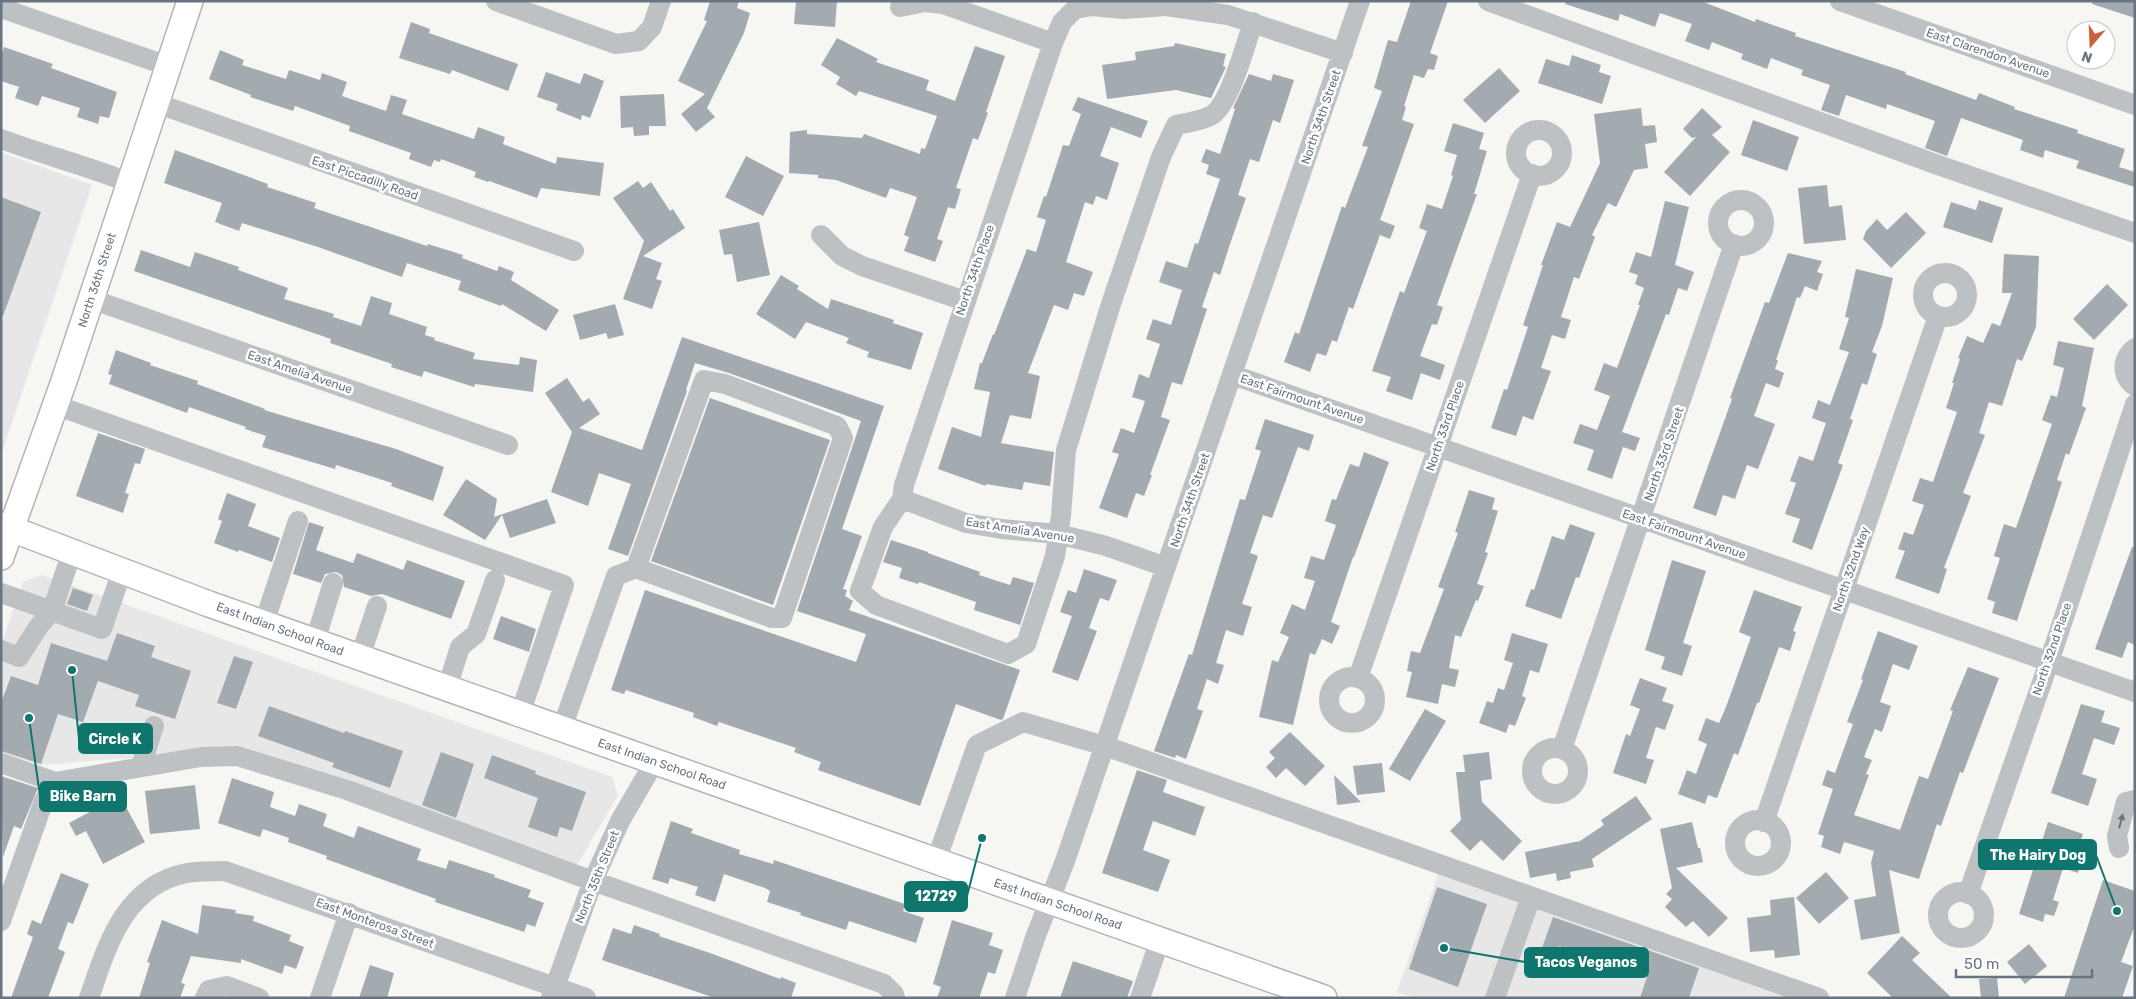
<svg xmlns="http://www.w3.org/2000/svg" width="2136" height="999" viewBox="0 0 2136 999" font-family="Rubik,sans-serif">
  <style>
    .built { fill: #e6e7e6 }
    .building { fill: #a4abb0 }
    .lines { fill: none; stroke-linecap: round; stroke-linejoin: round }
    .major-casing { stroke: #b1b5b8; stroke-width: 28 }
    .minor { stroke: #bdc1c4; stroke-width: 20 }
    .major { stroke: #fff; stroke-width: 25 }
    .oneway { fill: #687580 }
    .labels { text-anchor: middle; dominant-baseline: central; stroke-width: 5; stroke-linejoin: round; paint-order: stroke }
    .street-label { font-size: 12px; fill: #687580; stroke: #fff }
    .leader { fill: none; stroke: #0f766e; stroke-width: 2 }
    .callout-dot { fill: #0f766e; stroke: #fff; stroke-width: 2 }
    .callout { fill: #0f766e; stroke: #0f766e; stroke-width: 2 }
    .callout-label { font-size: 14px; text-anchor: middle; font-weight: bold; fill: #fff }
  </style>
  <rect width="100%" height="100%" fill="#f6f6f3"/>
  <path class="built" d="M1 152 92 185 1 455Z
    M42 575 612 777 618 795 575 869 232 750 40 765 1 753V645L23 582Z
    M1439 872 1800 998H1415L1397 992Z"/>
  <path class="building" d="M710 1H739L737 8 750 13 744 33 707 108 715 117 696 132 681 114 705 94 678 81 707 21 704 20Z
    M796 1H837L835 27 794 24Z
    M1411 1H1448L1430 53 1438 56 1434 70 1428 69 1424 78 1414 75 1404 106 1406 107 1402 120 1414 124 1380 220 1395 226 1390 239 1380 235 1353 309 1349 307 1337 342 1332 340 1326 356 1317 353 1310 372 1284 362 1295 332 1299 334 1342 206 1345 208 1368 147 1362 146 1382 91 1374 88 1388 40 1397 42Z
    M1566 1H1701L1755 22 1756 19 1796 33 1795 36 1906 72 1905 74 1976 100 1979 93 2015 107 2014 109 2078 130 2077 133 2125 149 2119 167 2135 172V187L2076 168 2079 161 2045 150 2043 158 2020 150 2023 140 1961 118 1947 156 1925 148 1935 121 1887 104 1886 109 1846 95 1839 116 1821 110 1830 85 1801 75 1803 70 1771 58 1767 69 1741 59 1743 54 1712 42 1709 50 1685 41 1692 24 1660 13 1655 27 1620 14 1618 21 1565 4Z
    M2092 1H2135V18L2092 4Z
    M411 22 430 29 429 33 518 64 508 91 452 70 450 74 399 58Z
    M837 38 878 59 876 62 929 80 926 90 955 101 975 46 1005 56 986 112 988 113 978 140 973 138 956 188 961 189 955 209 948 207 937 239 943 241 935 262 904 251 909 237 904 235 917 197 890 188 886 198 836 180 818 178V175L789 173 790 132 807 130V134L862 138 864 134 920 154 921 148 925 149 937 116 859 91 856 96 836 84 840 77 821 65Z
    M1175 43 1226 54 1223 66 1226 67 1211 98 1176 90 1107 99 1102 65 1136 60 1135 52 1174 46Z
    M4 47 53 64 51 68 117 92 109 118 100 116 98 124 77 117 80 108 42 96 38 106 15 98 19 87 1 81V56Z
    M220 50 244 60 242 65 286 79 289 70 320 80 322 73 347 82 342 96 386 111 391 95 407 100 402 114 474 139 478 127 505 137 503 144 556 164 557 157 604 163 600 196 541 188 537 198 489 181 488 182 474 177 476 172 441 159 440 162 434 160 431 167 409 159 411 153 349 131 350 126 295 106 293 111 250 97 251 95 209 79Z
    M1572 55 1601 65 1599 72 1611 76 1602 104 1538 83 1546 59 1569 66Z
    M1499 68 1520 91 1485 123 1463 100Z
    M546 72 580 84 584 73 604 81 590 118 582 115 581 120 556 110 558 104 537 97Z
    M1249 74 1271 81 1273 74 1294 80 1280 123 1273 120 1259 162 1250 159 1238 195 1246 198 1230 244 1220 275 1214 272 1202 307 1207 309 1182 385 1172 382 1161 417 1170 420 1150 475H1152L1144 496 1136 493 1127 518 1099 508 1119 454 1112 452 1121 428 1134 433 1145 401 1132 397 1139 374 1149 378 1160 344 1146 339 1153 319 1171 325 1182 290 1159 282 1166 261 1187 268 1195 243 1198 244 1220 179 1206 174 1209 165 1201 162 1206 149 1220 154 1235 109 1233 108Z
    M664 94 666 126H649V135L634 136 633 127 621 128 620 96Z
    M1078 97 1148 121 1141 138 1111 127 1100 156 1119 163 1107 200 1096 196 1093 205 1085 202 1066 262 1093 272 1084 296 1074 293 1068 310 1054 305 1028 373 1040 376 1031 419 1010 415 1001 443 1054 452 1050 486 1024 482 1022 490 986 484V486L938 469 952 427 981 437 990 392 974 389 980 363H982L993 334 994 335 1027 249 1036 252 1046 220 1037 217 1044 196 1046 197 1063 145 1069 146 1081 114 1072 110Z
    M1641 108 1643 126 1655 125 1657 142 1645 144 1648 168 1634 170 1616 207 1608 203 1592 235 1595 237 1579 279 1574 277 1561 317 1571 320 1565 339 1552 335 1541 368 1551 371 1533 420 1523 416 1516 436 1491 428 1504 389 1507 390 1528 327 1523 325 1543 265H1541L1557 222 1570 227 1600 163 1594 114Z
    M1702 108 1722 127 1712 135 1730 152 1690 196 1664 172 1696 137 1692 138 1683 129Z
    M1753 120 1799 137 1787 171 1741 155Z
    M1453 123 1484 133 1479 149 1487 151 1474 194H1477L1437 305 1443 307 1437 325 1432 324 1420 356 1445 365 1440 380 1421 373 1412 400 1386 391 1391 377 1372 371 1400 291 1404 293 1427 231 1419 228 1427 204 1442 209 1453 176 1451 175 1457 155 1444 151Z
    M175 150 268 184 267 187 316 203 314 208 427 246 428 244 463 255 462 258 497 271 499 266 514 272 511 280 559 310 546 331 502 304 501 306 458 290 461 281 407 263 402 277 318 247 242 223 239 231 215 222 222 203 164 183Z
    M746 156 784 176 763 216 725 197Z
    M638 181 643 188 651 182 670 211 673 209 685 228 643 256 662 263 656 279 662 281 652 309 623 299 644 241 613 198Z
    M1827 185 1829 207 1842 205 1846 240 1804 244 1798 188Z
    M1 197 41 212 3 316 1 315Z
    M1979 200 2003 208 1992 243 1943 227 1951 202 1976 210Z
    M1665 201 1689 207 1675 265 1694 272 1687 291 1678 288 1669 315 1666 314 1622 432 1640 438 1635 451 1623 447 1612 479 1587 470 1594 450 1573 443 1580 424 1597 430 1610 396 1594 390 1604 363 1617 368 1640 305H1638L1644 288 1635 284 1638 275 1629 272 1636 252 1651 257Z
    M1906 212 1926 233 1891 268 1863 239 1866 231 1877 219 1887 230Z
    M759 222 770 275 737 282 732 254 724 255 719 230Z
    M141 250 190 267 195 252 239 267 238 270 288 288 284 299 334 314 333 317 361 326 371 296 392 303 389 314 427 327 425 335 435 338 434 340 475 353 473 359 519 365 520 357 537 360 533 392 475 384 474 387 424 371 422 377 391 367 392 364 330 343 331 339 134 271Z
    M1788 253 1822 261 1817 272 1823 274 1817 291 1805 286 1800 298 1797 297 1776 360H1778L1775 369 1784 373 1779 388 1766 383 1754 416 1775 424 1758 469 1747 465 1735 499 1723 495 1716 516 1693 508 1732 399 1730 398 1765 302 1769 303Z
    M2004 254 2039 256 2036 327 2022 361 2017 359 2002 406 1989 402 1979 433 1985 435 1963 493 1971 496 1944 568 1947 569 1939 594 1895 578 1905 551 1898 549 1904 532 1913 535 1924 505 1912 501 1920 478 1933 482 1957 412 1946 408 1954 383H1952L1960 359 1958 358 1967 336 1983 343 1992 323 2000 326 2012 293H2002Z
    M1856 269 1893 278 1882 326 1872 352 1877 354 1867 385 1862 383 1850 419 1853 420 1838 463 1843 465 1812 550 1792 542 1800 519 1785 514 1796 483 1790 481 1799 456 1813 461 1826 423 1812 418 1818 400 1830 405 1849 352 1839 349 1849 318 1845 317Z
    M781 275 799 286 797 289 828 309 831 299 894 320 893 323 923 333 911 370 867 357 869 352 846 343 849 338 806 322 795 339 756 314Z
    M2107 284 2128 305 2094 340 2073 319Z
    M615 304 624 335 608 339 606 333 580 340 573 315Z
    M682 337 884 406 842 529 862 536 843 589 847 590 845 596 853 601 849 610 1020 670 1003 719 1001 720 956 704 920 806 818 770 821 762 794 752 796 748 719 722 717 726 693 717 694 713 626 690 624 694 611 690 645 590 856 662 866 634 797 611 861 421 729 373 695 363 686 390 687 391 628 556 608 549 631 484 599 473 588 506 551 492 572 432 545 393 567 378 583 402 589 398 600 414 579 428 642 450Z
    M2058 341 2094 348 2082 406 2086 408 2069 455 2066 453 2057 480 2062 482 2017 621 1992 613 1995 602 1987 599 2000 558 1994 556 2004 524 2016 528 2052 424 2042 420 2051 395 2057 397 2064 368 2053 365Z
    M116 350 151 363 150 365 198 381 197 384 265 409 264 410 396 449 444 467 433 501 391 486 392 483 336 465 335 469 262 447 266 436 245 429 246 427 189 407 187 413 109 384 112 375 108 374Z
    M710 398 830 440 773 605 651 561Z
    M1265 419 1314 435 1309 451 1298 447 1272 518 1263 515 1250 553 1258 556 1242 604 1252 607 1243 636 1226 630 1216 663 1224 665 1218 684 1207 679 1197 709 1203 711 1186 759 1176 755 1175 758 1154 751 1189 654 1192 655 1240 499 1245 500 1261 451 1255 449Z
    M98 433 145 449 140 464 135 463 125 493 129 494 123 513 76 496Z
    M1364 452 1389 462 1354 557H1353L1331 622 1340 626 1332 644 1322 639 1315 655 1310 653 1293 725 1259 717 1272 660 1278 662 1289 637 1280 633 1292 604 1305 610 1315 581 1304 578 1311 556 1324 560 1336 525 1325 521 1332 499 1336 500 1350 464 1359 467Z
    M466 479 497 499 494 517 547 499 556 523 510 538 502 515 485 540 443 515Z
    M1469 490 1495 498 1492 509 1498 511 1485 552 1488 553 1477 584 1484 586 1478 601 1476 600 1461 637 1455 635 1449 668 1459 670 1455 687 1442 684 1438 704 1406 697 1412 672 1407 671 1411 651 1420 653 1444 589 1438 587 1458 533 1455 532Z
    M227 493 256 504 248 526 280 538 272 562 239 550 238 552 214 543 222 521 218 519Z
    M309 522 324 527 316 550 353 563 357 553 403 570 407 560 465 581 451 619 382 594 371 596 344 587 342 575 336 572 325 574 321 583 293 574Z
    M1570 524 1595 533 1579 578 1576 577 1561 619 1525 606 1531 589 1534 590 1552 536 1564 540Z
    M891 540 928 552V553L980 572 979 575 1010 585 1013 577 1034 583 1020 625 974 610 976 602 919 582 918 584 899 578 902 568 883 562Z
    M2132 547H2135V645L2128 642 2122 658 2095 649Z
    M1672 560 1706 571 1683 643 1692 646 1682 676 1661 669 1665 657 1645 650Z
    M1084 569 1117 580 1109 601 1100 598 1089 628 1097 631 1078 681 1052 672 1072 616 1060 612 1068 590 1076 593Z
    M73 588 93 595 87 611 67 604Z
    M1754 590 1802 607 1793 631 1796 632 1790 651 1779 647 1759 703H1757L1738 755 1734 753 1717 798 1708 795 1705 804 1678 794 1687 770 1696 774 1707 744 1698 740 1706 718 1719 723 1726 707 1751 637 1739 632Z
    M501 616 536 629 529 652 493 639Z
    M1878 631 1918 646 1909 670 1893 664 1880 702 1891 706 1882 732 1875 729 1864 757 1872 760 1866 774 1869 775 1854 815 1900 830 1919 776 1928 779 1953 711 1950 710 1968 667 1999 678 1963 773 1960 772 1941 826 1937 824 1919 879 1889 870 1900 933 1861 940 1854 900 1876 896 1871 863 1874 851 1844 842 1840 854 1821 847 1824 836 1818 834 1833 789 1822 785 1827 770 1835 773 1853 724 1847 722 1863 680 1861 679Z
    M117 633 155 646 151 657 191 671 175 719 135 706 139 695 98 681 83 722 58 714 41 764 1 751V703L11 676 38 685 51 643 107 661Z
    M1512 633 1548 644 1539 673 1530 670 1522 696 1526 698 1515 726 1509 724 1506 733 1479 723 1487 701 1493 703 1498 688 1504 690 1513 663 1504 660Z
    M234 656 253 662 236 709 217 703Z
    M1640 678 1667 688 1662 701 1674 705 1665 730 1656 727 1646 758 1654 760 1646 784 1613 773 1626 734 1630 736 1640 709 1630 705Z
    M2081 704 2105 711 2101 722 2120 728 2114 745 2094 738 2082 774 2097 779 2088 806 2051 793Z
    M269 706 344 733 345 731 403 751 390 788 332 767 334 763 258 736Z
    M1425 709 1446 721 1410 781 1389 769Z
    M1290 732 1325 766 1305 786 1286 768 1276 778 1266 767 1275 758 1269 752Z
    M441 752 474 764 456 818 422 805Z
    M1489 752 1492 779 1480 781 1482 802 1522 841 1503 861 1481 840 1470 851 1450 831 1461 820 1456 772H1465L1463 755Z
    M492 755 536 771 535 774 586 792 572 831 560 827 557 837 528 827 538 798 484 778Z
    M1382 763 1385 792 1357 795 1353 766Z
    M1137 770 1167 780 1163 792 1205 807 1195 836 1153 821 1143 850 1170 860 1158 892 1102 873Z
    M1334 775 1361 802 1337 805Z
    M1 776 38 788 21 829 14 826 3 857Z
    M232 778 274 792 270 807 295 816 299 804 327 814 323 826 354 838 358 826 421 849 417 860 446 869 449 860 495 875 494 877 531 890 528 897 544 903 535 927 527 924 524 932 435 902 436 899 326 859 327 856 288 842 289 838 263 829 260 837 218 823Z
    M195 785 200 829 150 834 145 791Z
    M120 796 145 842 103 864 86 831 76 836 69 823Z
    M1636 796 1652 819 1592 859 1594 867 1570 872 1571 878 1557 881 1556 873 1530 878 1525 852 1580 841 1604 825 1601 820Z
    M671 821 693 829 691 833 740 850 739 854 773 864 774 860 905 904 903 911 924 918 916 943 849 921 846 930 800 915 801 913 767 902 770 891 765 888 724 874 715 902 695 895 698 887 670 878 668 884 652 879Z
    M1692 822 1698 848H1700L1703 862 1676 868 1728 918 1709 937 1693 921 1686 927 1665 907 1672 899 1666 894 1672 888 1660 829Z
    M2048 822 2083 834 2077 851 2084 853 2078 873 2063 868 2053 900 2059 902 2054 916 2045 914 2043 922 2019 914Z
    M1826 872 1849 898 1819 924 1796 898Z
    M61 873 89 884 73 924 68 922 58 949 65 952 48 998H11L33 937 27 934 32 920 41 924Z
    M2103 880 2135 891V925L2121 962 2133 966 2122 998H2064Z
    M1437 887 1487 904 1458 987 1409 969Z
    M1794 897 1800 955 1775 958 1774 950 1750 952 1747 918 1771 915 1770 900Z
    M202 905 236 910 235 913 254 916 253 921 291 935 289 941 304 947 296 969 285 965 282 974 241 959V963L191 956 181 983 185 984 180 998H139L150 963 147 962 162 920 198 934Z
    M1553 917 1699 968 1689 998H1640L1647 977 1559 946 1557 953 1542 948Z
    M952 920 993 933 989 945 1003 950 995 974 988 972 979 998H937L941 987 933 984Z
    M634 925 660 934 659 936 710 953 780 979 781 977 796 983 791 998H715L602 960 613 928 631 934Z
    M1902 936 1920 953 1912 960 1952 998H1893L1867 973Z
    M2029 944 2047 966 2025 984 2007 962Z
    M1073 961 1133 981 1127 998H1060Z
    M370 965 394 973 387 998H359Z
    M1997 978 1999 998H1981L1979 979Z"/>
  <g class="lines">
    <defs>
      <path id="major" d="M1 525 209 604 1324 998
        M1 557 64 381 190 1"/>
    </defs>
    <use href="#major" class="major-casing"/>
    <path class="minor" d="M496 1 616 44 639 41 652 27 661 1
      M1488 1 1938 165 2135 233
      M1840 1 2135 105
      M900 7 925 2 943 4 1053 43 1062 22 1075 9 1092 6 1124 9 1166 6 1228 15 1343 53
      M1 8 168 66
      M156 103 574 251
      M1516 153a23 23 0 1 1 46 0a23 23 0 1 1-46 0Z
      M1 139C44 155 88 166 130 183
      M1718 223a23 23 0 1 1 46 0a23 23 0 1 1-46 0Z
      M821 235 842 256 862 266 965 301
      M1923 295a22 22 0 1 1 44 0a22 22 0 1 1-44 0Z
      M91 299 508 445
      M2135 348C2121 359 2121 376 2135 386
      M1233 375 2135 692
      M55 405 564 585 520 714
      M902 499 883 527 860 591 876 605 1008 654 1026 644 1055 556 1061 516 1066 450 1071 434 1110 307 1161 157 1176 125C1187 123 1200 121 1210 116 1229 108 1246 43 1253 22
      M902 499 904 485 1053 43
      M902 499 966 523 1002 529 1058 534 1106 546 1166 567
      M72 552 52 611 102 629 122 571
      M1 593 52 611 39 626 19 657 1 650
      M264 623 298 521
      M315 641 333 583
      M360 657 377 606
      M1329 700a23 23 0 1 1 46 0a23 23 0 1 1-46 0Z
      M1358 678 1532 174
      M447 688 460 647 476 634 495 580
      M562 728 616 576 636 568 704 380 725 384 837 426 843 438 782 618H772L636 568
      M1532 771a23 23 0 1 1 46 0a23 23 0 1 1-46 0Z
      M1562 749 1734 244
      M1 763 55 782
      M141 766 154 726
      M1735 843a23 23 0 1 1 46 0a23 23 0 1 1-46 0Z
      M1764 822 1938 316
      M2119 848 2117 836 2126 802 2135 800
      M936 861 977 745 1023 722 1105 746 1819 998
      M1938 915a23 23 0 1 1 46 0a23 23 0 1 1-46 0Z
      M1968 894 2049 662 2135 404
      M1 921 43 803 55 782 201 757 237 756 347 790 579 876 884 984 894 994 895 998
      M89 998C107 946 124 885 187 873 199 871 213 871 225 871L586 998
      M205 998 209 990 227 986 259 998
      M320 998 349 913
      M551 998 593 881 620 821 655 761
      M1015 998 1035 938 1065 861 1360 1
      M1140 998 1160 940
      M1495 998 1531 897"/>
    <use href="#major" class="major"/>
  </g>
  <defs><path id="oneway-solid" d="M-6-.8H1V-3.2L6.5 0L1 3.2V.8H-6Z" transform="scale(1.25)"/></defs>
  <use class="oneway" href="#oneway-solid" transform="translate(2121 821) rotate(-75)"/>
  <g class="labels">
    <g class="street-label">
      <text transform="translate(1988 53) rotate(19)">East Clarendon Avenue</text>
      <text transform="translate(1321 117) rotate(-71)">North 34th Street</text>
      <text transform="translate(365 178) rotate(19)">East Piccadilly Road</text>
      <text transform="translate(975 270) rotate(-71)">North 34th Place</text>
      <text transform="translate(97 280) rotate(-72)">North 36th Street</text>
      <text transform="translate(300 372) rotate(19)">East Amelia Avenue</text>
      <text transform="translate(1302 399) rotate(19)">East Fairmount Avenue</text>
      <text transform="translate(1445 426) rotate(-71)">North 33rd Place</text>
      <text transform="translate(1664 454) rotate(-71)">North 33rd Street</text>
      <text transform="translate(1190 500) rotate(-71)">North 34th Street</text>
      <text transform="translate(1020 530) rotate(9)">East Amelia Avenue</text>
      <text transform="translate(1684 534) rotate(19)">East Fairmount Avenue</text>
      <text transform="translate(1851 569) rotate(-71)">North 32nd Way</text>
      <text transform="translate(280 629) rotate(20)">East Indian School Road</text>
      <text transform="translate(2052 649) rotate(-71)">North 32nd Place</text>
      <text transform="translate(662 764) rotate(19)">East Indian School Road</text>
      <text transform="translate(597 877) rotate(-68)">North 35th Street</text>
      <text transform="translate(1058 904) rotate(19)">East Indian School Road</text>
      <text transform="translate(375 923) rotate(20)">East Monterosa Street</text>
    </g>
  </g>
  <path class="leader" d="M72 670L79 739M29 718L40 796M2117 911L2096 855M982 838L967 896M1444 948L1525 962"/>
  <g class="callout-dot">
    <circle cx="72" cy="670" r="5"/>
    <circle cx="29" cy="718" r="5"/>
    <circle cx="2117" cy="911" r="5"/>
    <circle cx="982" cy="838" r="5"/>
    <circle cx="1444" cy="948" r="5"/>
  </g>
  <g class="callout">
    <rect x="79" y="724" width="73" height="29" rx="5"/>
    <rect x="40" y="782" width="86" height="29" rx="5"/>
    <rect x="1979" y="840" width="117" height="29" rx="5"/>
    <rect x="905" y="882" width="62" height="29" rx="5"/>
    <rect x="1525" y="948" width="123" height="29" rx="5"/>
  </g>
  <g class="callout-label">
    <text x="115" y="744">Circle K</text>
    <text x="83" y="801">Bike Barn</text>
    <text x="2038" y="860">The Hairy Dog</text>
    <text x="936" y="901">12729</text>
    <text x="1586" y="967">Tacos Veganos</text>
  </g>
  <rect width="2136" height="999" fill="none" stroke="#687580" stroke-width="5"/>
  <g transform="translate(2091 45) rotate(199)"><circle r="24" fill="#ffffff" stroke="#c3c8cc"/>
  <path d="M0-4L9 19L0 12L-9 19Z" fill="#ce603b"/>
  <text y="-8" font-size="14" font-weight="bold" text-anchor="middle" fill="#687580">N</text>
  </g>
  <path d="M1956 969v8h136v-8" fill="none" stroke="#687580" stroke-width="2.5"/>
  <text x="1964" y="969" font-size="15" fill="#687580" stroke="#ffffff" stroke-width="4" paint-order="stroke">50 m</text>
</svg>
